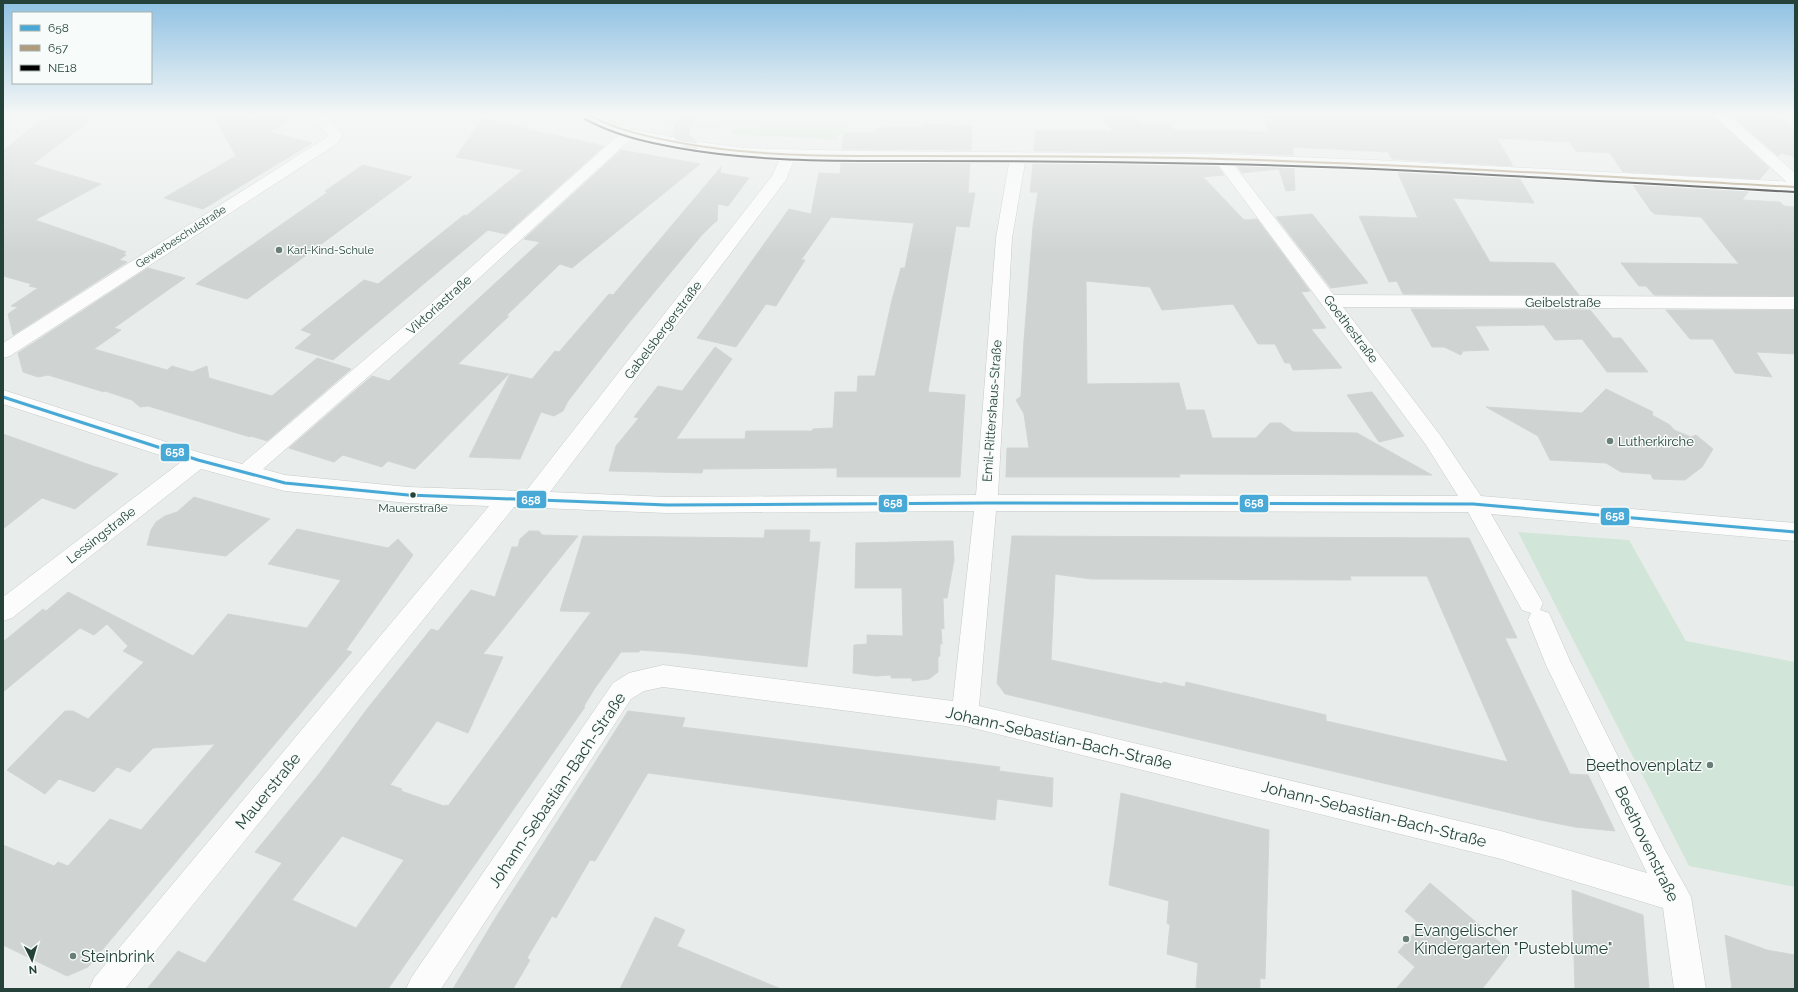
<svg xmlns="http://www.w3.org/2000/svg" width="1798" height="992" viewBox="0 0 1798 992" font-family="Raleway,sans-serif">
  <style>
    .green { fill: #d1e6d8 }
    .building { fill: #cfd4d2; stroke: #d1d6d4; fill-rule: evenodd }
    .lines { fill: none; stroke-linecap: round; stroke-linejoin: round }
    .minor-casing { stroke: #c5cac8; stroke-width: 1 }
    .secondary-casing { stroke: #c3cbc8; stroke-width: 1 }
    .primary-casing { stroke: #c3ccc9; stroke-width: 1 }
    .minor { fill: #fcfcfc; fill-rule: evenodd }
    .secondary { fill: #fcfcfc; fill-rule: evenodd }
    .primary { fill: #cfd7d5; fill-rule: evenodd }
    .bus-1-casing { stroke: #f7fbf9; stroke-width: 6 }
    .bus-2-casing { stroke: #f7fbf9; stroke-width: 4 }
    .bus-3-casing { stroke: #f7fbf9; stroke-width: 4 }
    .bus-1 { stroke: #48a9d6; stroke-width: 3 }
    .bus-2 { stroke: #b09b7d; stroke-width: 2 }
    .bus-3 { stroke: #000; stroke-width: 2 }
    .poi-dot { fill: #697e78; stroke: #f7fbf9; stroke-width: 1.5 }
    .bus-dot { fill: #24423a; stroke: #f7fbf9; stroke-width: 1.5 }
    .labels { text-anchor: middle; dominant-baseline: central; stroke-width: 3; stroke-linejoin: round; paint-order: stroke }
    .far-street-label { font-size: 11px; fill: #24423a; stroke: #f7fbf9 }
    .far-poi-label { font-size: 11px; fill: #24423a; stroke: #f7fbf9; text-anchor: start }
    .bus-label { font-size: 12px; fill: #24423a; stroke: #f7fbf9 }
    .street-label { font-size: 13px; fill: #24423a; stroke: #f7fbf9 }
    .poi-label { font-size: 13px; fill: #24423a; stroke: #f7fbf9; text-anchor: start }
    .near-street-label { font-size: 16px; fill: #24423a; stroke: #f7fbf9 }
    .near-poi-label { font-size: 16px; fill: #24423a; stroke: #f7fbf9; text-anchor: start }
    .line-badge { stroke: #f7fbf9; stroke-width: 1.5 }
    .badge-label { font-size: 11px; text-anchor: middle; font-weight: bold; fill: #fff }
  </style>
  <rect width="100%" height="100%" fill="#e8edeb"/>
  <path class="green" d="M635 115H678L669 124Z
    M732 115 762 117 761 123 724 126 721 129 692 128C698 113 720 116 732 115Z
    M803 125 844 126 843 132 838 134 837 140 730 134 736 128Z
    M1518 532 1629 540 1686 641 1795 662V887L1689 866Z"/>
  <path class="building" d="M47 115H97L33 164 101 184 35 220 116 248H115L126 252 123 254 126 255 119 260 127 262 13 335 8 314 18 307 11 306 38 288 29 286 32 284 3 276V151Z
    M213 115 294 116 270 132 312 143 203 209 164 198 236 156Z
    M1099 115H1135L1142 125H1172L1174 130 1269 132 1264 115H1712L1769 168 1760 179 1623 172 1610 153 1576 151 1570 142 1497 138 1513 166 1392 159 1388 152 1293 147V155L1222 152 1034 151 1036 130 1112 131Z
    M1731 115H1776L1795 131V157L1781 153 1778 156Z
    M482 119 604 146 506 234 488 230 333 360 295 348 312 334 301 330 364 280 378 284 464 215 466 216 523 170 456 157Z
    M924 124 972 126 971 150 842 149 844 133H876L877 128 925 127Z
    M621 150 700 164 572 268 560 264 506 316H509L458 364 509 374 415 469 388 461 382 467 343 455 334 462 289 448 372 376 389 381 540 242 524 239Z
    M841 162 970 163 968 193H975L969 227 956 226 928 392 965 395 960 477H837V468L703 469 702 473 609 471 616 446 639 418 634 417 658 386 682 391 715 347 732 359 676 439H745L746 431H812L813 429 833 428 835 392H857L858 376H875L892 300 901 268H905L914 223 831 217 801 260H805L776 306 766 304 736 347 697 338 789 209 811 214 819 173 840 174Z
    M1033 164 1217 165 1224 175 1203 177 1243 219 1246 220 1257 219 1310 291 1301 292 1326 328 1311 329 1342 368 1293 370 1290 363H1285L1275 344H1258L1233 304 1162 310 1150 287 1086 281 1087 384 1179 383 1186 410H1204L1212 438H1256L1270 423H1281L1293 432 1357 433 1432 475 1179 474 1180 477H1006L1007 448H1029L1024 414 1016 400 1021 396 1024 340 1033 226 1038 192H1030Z
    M363 165 412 177 247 299 196 284 328 192 325 191Z
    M1237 166 1294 168 1295 190 1286 191 1279 169 1242 173Z
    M721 167 720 173 749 178 728 206 718 204 717 221 714 223 701 236 628 324 568 401 563 411 554 416 541 412 520 459 469 457 510 374 532 379 555 351 559 352 609 294 613 295Z
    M1398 173 1520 179 1534 203 1453 198 1490 262 1554 263 1579 295 1403 294 1397 281 1389 282 1359 216 1418 218Z
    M1633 185 1749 191 1742 200 1780 202 1784 206 1795 207V296L1654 295 1646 286H1639L1621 263 1739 264 1701 217 1655 214 1651 211Z
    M1312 214 1368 283 1331 288 1276 217Z
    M148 268 185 278 114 328 121 330 94 349 167 370 172 366 192 372 207 366 209 378 272 396 317 358 351 369 267 441 251 436 250 437 148 406 140 407 132 400 105 391 104 392 48 375 38 377 23 372 18 353Z
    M1411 309 1590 310 1613 338H1621L1648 372H1607L1582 339 1555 340 1544 325 1475 326 1489 350 1463 351 1461 355 1444 347H1432Z
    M1666 310H1795V354L1756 352 1772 377 1735 373 1713 339H1690Z
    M1606 389 1653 412 1652 415 1670 425 1674 430 1691 437 1696 435 1713 449 1702 467 1685 480 1653 479 1651 474 1621 472 1606 463 1550 460 1538 436 1486 407 1582 413Z
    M1372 392 1404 436 1379 442 1347 395Z
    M3 434 90 465 118 474 75 509 42 498 3 529Z
    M194 497 270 519 226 556 147 545 151 530 156 522 165 516 177 512Z
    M297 529 388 548 398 539 413 555 346 650 352 652 88 967 67 976 3 945V845L54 866 58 862 68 866 110 819 141 830 215 744 153 748 130 772 117 767 94 792 59 779 45 794 7 770 65 711H73L88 719 144 662 123 651 128 646 107 624 94 635 80 628 3 692V642L43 609 46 611 68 592 193 656 228 614 307 628 341 580 268 564Z
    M765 530H810L809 542H820L807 667 681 653 640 650 639 652H621L595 688 584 706 585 707 388 989H147L178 951 205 963 282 863 255 852 319 774 367 709 431 629 438 631 471 590 495 597 512 547H518L520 539 529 531H539L542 535 578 536 483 654 503 657 468 733 437 721 390 785 402 789 401 791 444 806 446 805 448 806 591 612 560 611 583 536 764 538ZM342 836 404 860 356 928 292 900Z
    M1012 536 1469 538 1517 638H1505L1570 774 1588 775 1615 831 1575 827 1540 820 1005 694 997 683ZM1055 574 1091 579 1351 580 1350 576H1427L1508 762 1326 721V715L1186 682 1185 687 1163 682V684L1051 660Z
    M946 541H953L954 560 947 598H943L944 629 941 628 942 644H940V656L938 657V672L929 679 912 681V678H891V675L876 676 853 673 854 645 867 644V635L903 636 902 588H855L856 543Z
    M628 711 685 718 682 727 1000 767 999 771 1053 778 1052 807 997 799 995 820 648 773 595 861 590 860 556 918 552 916 527 958 530 960 513 989H453L496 917Z
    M1121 793 1269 830 1265 979 1260 978V989H1196L1198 963 1167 954 1170 925 1167 923 1169 901 1109 885Z
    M1430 883 1511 952 1482 989H1396L1415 967 1398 952 1421 925 1405 911Z
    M1572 890 1643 915 1649 989H1575Z
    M655 917 685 930 677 946 781 989H620Z
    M1725 935 1767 950 1795 955V989H1732Z"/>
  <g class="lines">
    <defs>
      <path id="minor" d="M316 115H330L329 119 343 135 338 143 10 356 3 358V343L327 137 328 135 315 120Z
        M1713 115H1729L1795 173V186L1789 184Z
        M629 129 634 130 636 133 634 136 442 312 263 469 285 475 408 487 526 491 772 176 783 152 788 150 793 152 796 155 786 180 550 492 667 497 976 495 996 238 1010 157 1013 154 1018 152 1023 154 1026 157 1012 238 998 495 1458 496 1426 445 1214 159 1217 156 1222 154 1227 156 1334 295 1795 297V309L1343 307 1440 435 1481 496 1795 523V541L1491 514 1543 603 1540 610 1531 613 1522 610 1468 512 996 511 979 706 1501 831 1647 873 1546 665 1528 620 1531 613 1540 610 1549 613 1571 663 1664 848 1691 897 1706 989H1674L1663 908 1501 859 965 726 663 687 644 691 631 699 441 989H406L411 978 613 683 629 673 663 665 953 701 974 511 667 513 514 507 125 989H89L94 978 489 506 408 503 285 491 201 469 12 618 3 621V597L181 462 3 404V390L201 453 242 464 430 304 624 130Z"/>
      <path id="secondary" d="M581 115H599L612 123 632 129 692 141 744 148 860 151 1222 154 1374 160 1795 182V192L1374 170 1222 164 860 161 744 158 692 151 629 137 602 129 583 118Z"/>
      <path id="primary" d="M684 115H702C696 124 690 121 688 134L700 146 697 149C687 152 678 144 673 135L675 125Z"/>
    </defs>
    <use href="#minor" class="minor-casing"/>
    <use href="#secondary" class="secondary-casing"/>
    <use href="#primary" class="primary-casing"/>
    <use href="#minor" class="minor"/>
    <use href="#secondary" class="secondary"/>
    <use href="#primary" class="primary"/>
    <defs>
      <path id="bus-1" d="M3 397 198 460 285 483 408 495 667 505 986 503 1473 504 1795 532"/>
      <path id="bus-2" d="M588 115C617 130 648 137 681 143 757 157 835 156 912 156 1003 156 1095 156 1186 158 1389 163 1592 176 1795 187"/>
      <path id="bus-3" d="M585 119C614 135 645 142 678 148 756 162 836 161 916 161 1017 161 1119 162 1221 164 1413 168 1604 182 1795 192"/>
    </defs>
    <use href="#bus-1" class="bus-1-casing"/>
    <use href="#bus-2" class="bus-2-casing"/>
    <use href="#bus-3" class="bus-3-casing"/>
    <use href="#bus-1" class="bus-1"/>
    <use href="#bus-2" class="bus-2"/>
    <use href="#bus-3" class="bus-3"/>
  </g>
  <linearGradient id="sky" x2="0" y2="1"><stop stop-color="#8fc1e3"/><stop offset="0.45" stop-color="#f5f7f6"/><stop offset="1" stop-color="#f5f7f6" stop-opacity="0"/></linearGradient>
  <rect width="1798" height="254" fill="url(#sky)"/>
  <g class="poi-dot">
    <circle cx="279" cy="250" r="4"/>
    <circle cx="1610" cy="441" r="4"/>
    <circle cx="1710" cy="765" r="4"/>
    <circle cx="1406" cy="939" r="4"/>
    <circle cx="73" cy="956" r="4"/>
  </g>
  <circle class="bus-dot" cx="413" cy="495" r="3.5"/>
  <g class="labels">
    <g class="far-street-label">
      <text transform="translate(181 237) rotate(-33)">Gewerbeschulstraße</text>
    </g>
    <g class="far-poi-label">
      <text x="287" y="250">Karl-Kind-Schule</text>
    </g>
    <g class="bus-label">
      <text x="413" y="508">Mauerstraße</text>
    </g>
    <g class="street-label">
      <text x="1563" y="302">Geibelstraße</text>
      <text transform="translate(439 305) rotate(-42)">Viktoriastraße</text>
      <text transform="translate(1351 329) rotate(53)">Goethestraße</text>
      <text transform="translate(663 330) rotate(-53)">Gabelsbergerstraße</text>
      <text transform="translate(992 411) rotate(-86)">Emil-Rittershaus-Straße</text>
      <text transform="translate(101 535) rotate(-38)">Lessingstraße</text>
    </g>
    <g class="poi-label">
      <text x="1618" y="441">Lutherkirche</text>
    </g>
    <g class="near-street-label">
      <text transform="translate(1059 738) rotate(13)">Johann-Sebastian-Bach-Straße</text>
      <text transform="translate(557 790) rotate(-56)">Johann-Sebastian-Bach-Straße</text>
      <text transform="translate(268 791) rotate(-51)">Mauerstraße</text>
      <text transform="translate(1374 814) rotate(14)">Johann-Sebastian-Bach-Straße</text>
      <text transform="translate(1647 844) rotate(64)">Beethovenstraße</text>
    </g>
    <g class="near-poi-label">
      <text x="1702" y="765" text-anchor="end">Beethovenplatz</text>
      <text x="1414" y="930">Evangelischer<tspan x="1414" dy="18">Kindergarten "Pusteblume"</tspan></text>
      <text x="81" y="956">Steinbrink</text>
    </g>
  </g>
  <g class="line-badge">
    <rect x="160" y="443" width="30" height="19" rx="4" fill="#48a9d6"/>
    <rect x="516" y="490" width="31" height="19" rx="4" fill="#48a9d6"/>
    <rect x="1239" y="494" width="30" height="19" rx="4" fill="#48a9d6"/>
    <rect x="878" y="494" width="30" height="19" rx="4" fill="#48a9d6"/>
    <rect x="1600" y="507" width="30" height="19" rx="4" fill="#48a9d6"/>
  </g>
  <g class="badge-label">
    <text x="175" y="456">658</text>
    <text x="531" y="504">658</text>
    <text x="1254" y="507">658</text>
    <text x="893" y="507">658</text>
    <text x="1615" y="520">658</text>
  </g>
  <rect width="1798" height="992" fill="none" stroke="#24423a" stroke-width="8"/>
  <rect x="12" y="12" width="140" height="72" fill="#f7fbf9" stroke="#a3b1ad"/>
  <rect x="20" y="25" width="20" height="6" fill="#48a9d6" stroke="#a3b1ad"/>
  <text x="48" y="32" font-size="12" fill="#24423a">658</text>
  <rect x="20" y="45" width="20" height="6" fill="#b09b7d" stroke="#a3b1ad"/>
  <text x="48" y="52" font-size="12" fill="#24423a">657</text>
  <rect x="20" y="65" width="20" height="6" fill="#000000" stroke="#a3b1ad"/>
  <text x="48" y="72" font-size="12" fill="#24423a">NE18</text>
  <g transform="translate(32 960) rotate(175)" stroke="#f7fbf9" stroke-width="3" paint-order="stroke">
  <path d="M0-3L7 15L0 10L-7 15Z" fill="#24423a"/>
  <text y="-6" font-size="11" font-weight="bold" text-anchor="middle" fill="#24423a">N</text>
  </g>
</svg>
